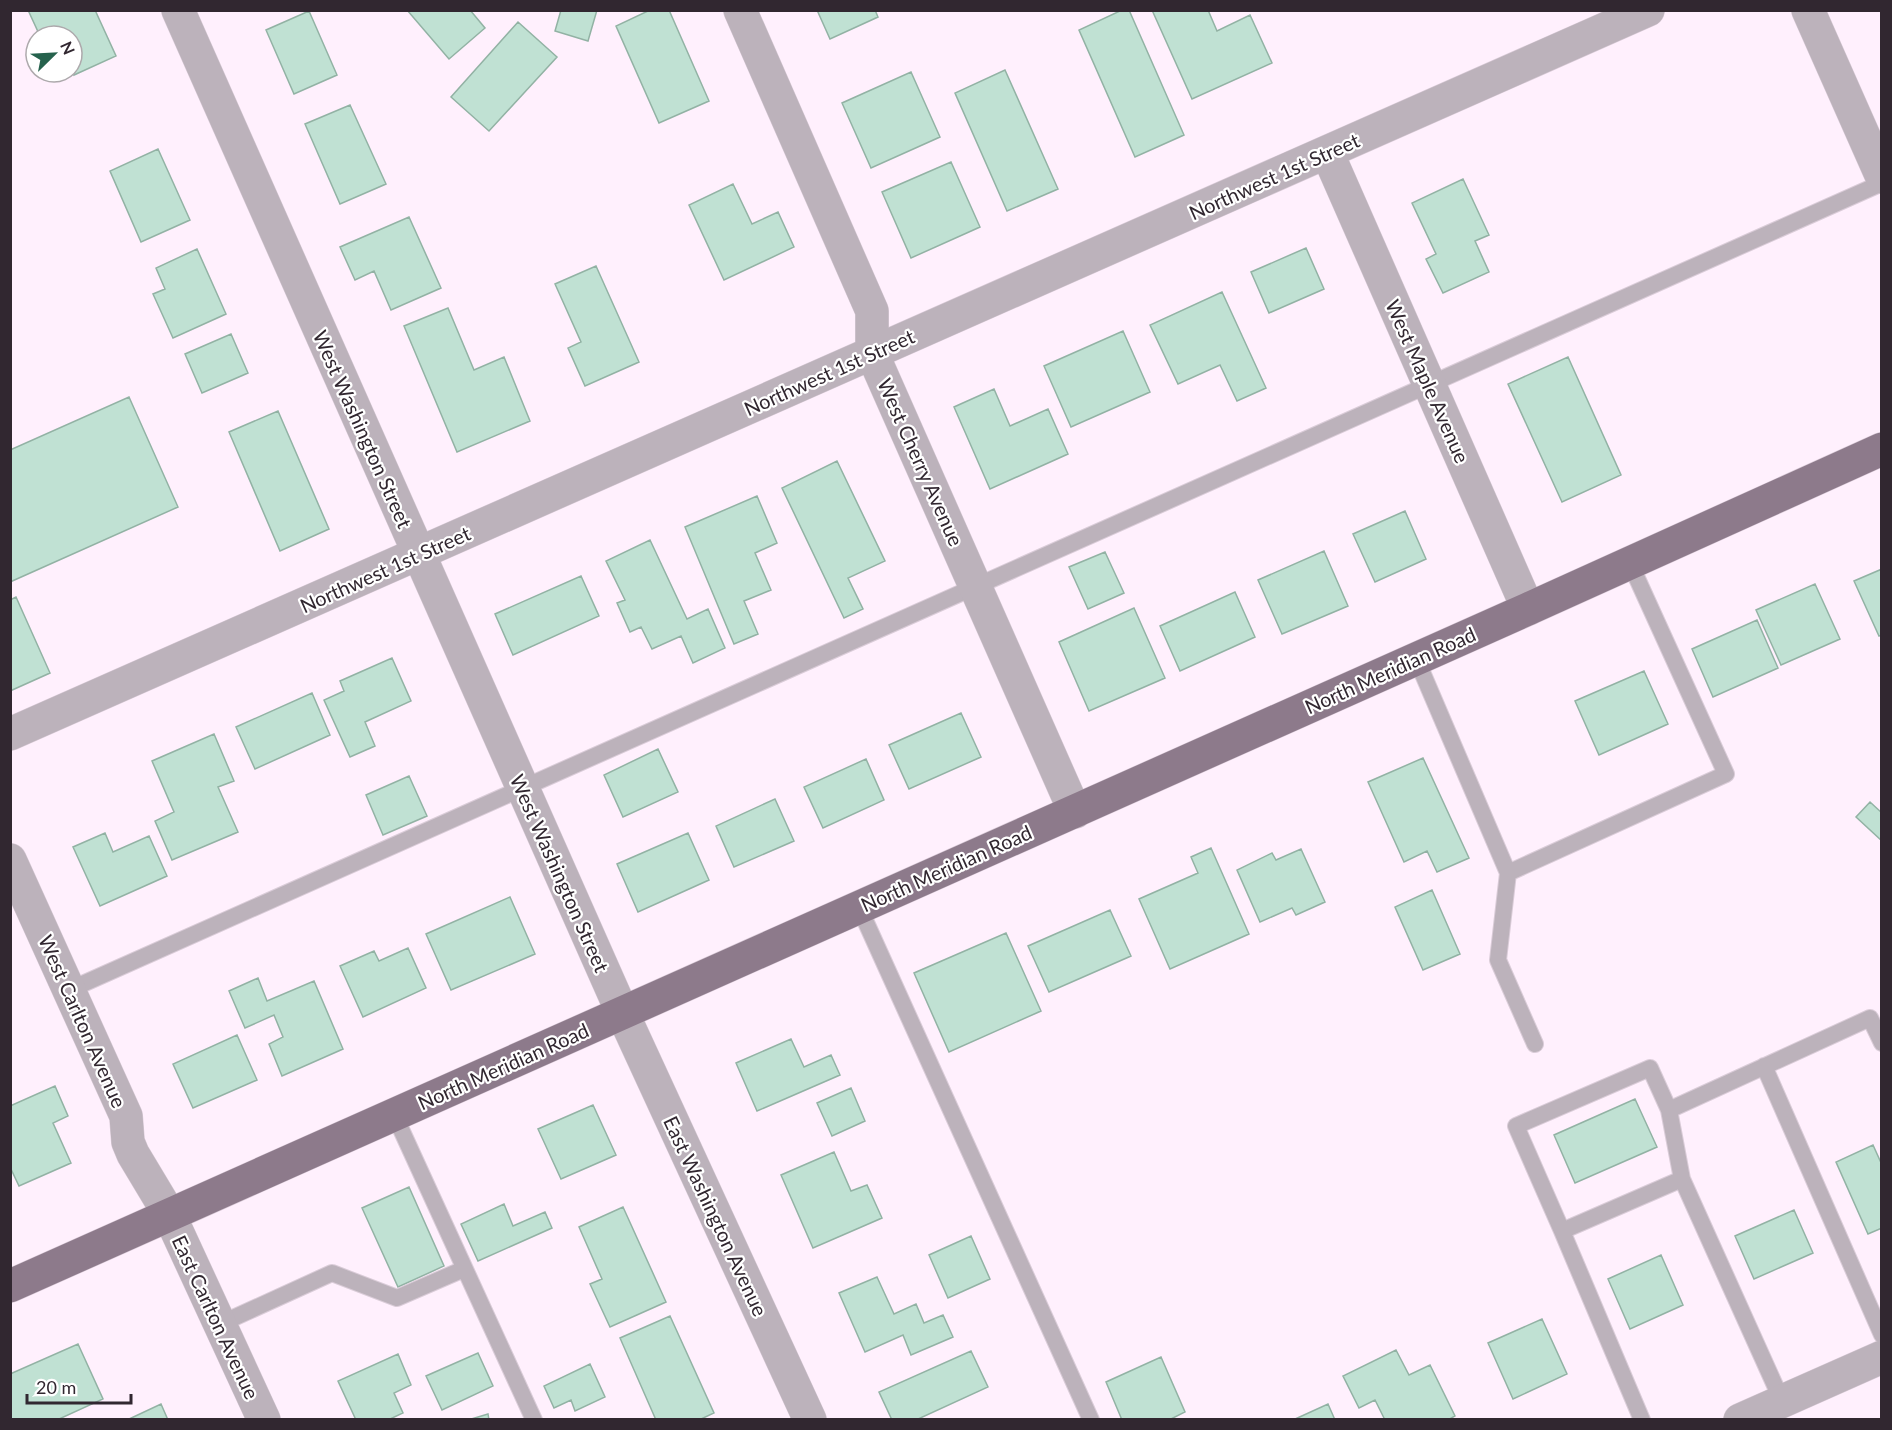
<svg xmlns="http://www.w3.org/2000/svg" width="1892" height="1430" viewBox="0 0 1892 1430" font-family="Lato,sans-serif">
  <style>
    .building { fill: #c0e1d3; stroke: #92b2a4; stroke-width: 1.5 }
    .lines { fill: none; stroke-linecap: round; stroke-linejoin: round }
    .service-casing { stroke: #daccd8; stroke-width: 18 }
    .minor-casing { stroke: #daccd8; stroke-width: 34 }
    .tertiary-casing { stroke: #daccd8; stroke-width: 34 }
    .primary-casing { stroke: #daccd8; stroke-width: 34 }
    .service { stroke: #bcb2bb; stroke-width: 16 }
    .minor { stroke: #bcb2bb; stroke-width: 33 }
    .tertiary { stroke: #bcb2bb; stroke-width: 33 }
    .primary { stroke: #8d7a8b; stroke-width: 33 }
    .labels { text-anchor: middle; dominant-baseline: central; stroke-width: 4.5; stroke-linejoin: round; paint-order: stroke }
    .street-label { font-size: 20px; fill: #312730; stroke: #fff }
  </style>
  <rect width="100%" height="100%" fill="#fff0fd"/>
  <path class="building" d="M28 10H95L116 56 74 75 72 36H40Z
    M407 10H470L485 28 449 59Z
    M561 10H597L588 41 555 31Z
    M650 10H669L709 101 659 123 616 26Z
    M817 10H875L878 17 830 39Z
    M1122 10H1129L1184 135 1135 157 1079 30Z
    M1152 10H1208L1217 31 1250 15 1272 63 1192 99Z
    M309 11 337 75 294 94 266 30Z
    M518 22 557 57 489 131 451 97Z
    M1005 70 1058 189 1007 211 955 93Z
    M911 72 940 137 871 168 842 103Z
    M350 105 386 184 340 204 305 124Z
    M158 149 190 220 141 242 110 171Z
    M951 162 980 227 911 258 882 192Z
    M1463 179 1489 235 1475 241 1489 272 1443 293 1426 259 1436 254 1412 203Z
    M733 184 752 224 778 212 794 247 724 280 689 205Z
    M409 217 441 288 391 310 374 271 355 280 340 247Z
    M1306 248 1324 289 1269 313 1251 272Z
    M197 249 226 314 173 338 153 294 165 289 156 268Z
    M596 266 639 362 585 386 568 348 581 342 555 284Z
    M1222 292 1266 388 1237 401 1220 365 1178 384 1150 325Z
    M448 308 474 370 504 357 530 421 457 452 404 326Z
    M1123 331 1150 392 1071 427 1044 366Z
    M231 334 248 373 202 393 185 354Z
    M1568 357 1621 475 1562 502 1508 384Z
    M994 389 1010 426 1048 409 1068 454 990 489 954 407Z
    M129 397 178 507 10 582V450Z
    M278 411 329 529 280 551 229 432Z
    M837 461 885 561 848 578 863 609 844 618 782 488Z
    M757 496 777 543 755 553 771 590 744 601 758 634 734 644 685 527Z
    M1405 511 1426 559 1375 582 1353 534Z
    M650 540 687 619 708 609 725 648 693 663 681 636 652 649 641 627 630 632 617 603 625 600 606 561Z
    M1324 551 1348 606 1282 634 1258 580Z
    M1105 552 1124 593 1088 609 1069 567Z
    M1882 569V635L1879 636 1854 581Z
    M581 576 599 616 513 655 495 614Z
    M1815 584 1840 639 1781 665 1756 610Z
    M1235 592 1255 637 1180 671 1160 626Z
    M16 597 50 673 10 691V600Z
    M1134 608 1165 678 1089 711 1059 642Z
    M1757 620 1778 668 1713 697 1692 649Z
    M392 658 411 701 365 722 375 746 350 757 324 700 344 691 340 681Z
    M1644 671 1668 724 1599 755 1575 701Z
    M312 693 330 735 255 769 236 727Z
    M961 713 981 757 909 789 889 745Z
    M214 734 234 781 218 787 238 832 172 860 155 821 174 812 152 761Z
    M658 749 678 792 623 817 604 775Z
    M1423 758 1469 858 1437 872 1427 851 1404 862 1368 782Z
    M866 759 884 800 823 828 804 787Z
    M409 776 427 816 383 835 366 795Z
    M775 799 794 841 734 867 716 826Z
    M1870 802 1882 813V841L1856 817Z
    M105 833 113 852 149 836 167 876 100 906 73 847Z
    M688 833 709 880 638 912 617 864Z
    M1211 848 1249 934 1170 969 1139 899 1198 873 1191 857Z
    M1301 849 1325 902 1296 915 1292 908 1260 922 1237 870 1272 853 1276 860Z
    M1432 890 1460 954 1423 970 1395 907Z
    M510 897 535 954 451 990 426 934Z
    M1110 910 1131 956 1049 992 1028 946Z
    M1006 933 1041 1011 949 1052 914 973Z
    M408 948 426 988 363 1017 340 966 374 951 379 961Z
    M258 978 267 1001 314 981 343 1049 282 1076 269 1044 283 1037 274 1015 245 1028 229 991Z
    M237 1035 257 1080 193 1108 173 1064Z
    M791 1039 804 1067 831 1055 840 1075 757 1111 736 1063Z
    M55 1086 68 1116 53 1123 71 1163 19 1186 10 1167V1106Z
    M851 1088 865 1121 832 1136 817 1103Z
    M1635 1099 1657 1147 1575 1183 1554 1135Z
    M593 1105 616 1155 561 1179 538 1129Z
    M1873 1145 1882 1165V1228L1868 1234 1836 1162Z
    M834 1152 851 1191 867 1185 882 1218 813 1248 781 1175Z
    M409 1187 444 1266 398 1287 362 1208Z
    M504 1204 513 1226 545 1212 552 1228 478 1261 461 1224Z
    M623 1207 666 1302 610 1327 590 1284 602 1279 579 1227Z
    M1794 1210 1813 1253 1754 1279 1735 1236Z
    M971 1236 990 1279 948 1298 929 1255Z
    M1661 1255 1683 1305 1630 1329 1608 1279Z
    M877 1277 894 1314 916 1304 924 1323 943 1315 953 1337 911 1355 903 1335 865 1352 839 1293Z
    M670 1316 714 1413 699 1420H656L620 1338Z
    M1542 1319 1567 1374 1513 1399 1488 1343Z
    M78 1344 103 1399 57 1420H10V1374Z
    M1396 1350 1409 1375 1430 1365 1455 1416 1448 1420H1385L1375 1400 1359 1408 1343 1376Z
    M971 1351 988 1387 916 1420H892L879 1392Z
    M478 1353 493 1386 442 1410 426 1376Z
    M398 1354 411 1385 394 1393 403 1413 388 1420H356L338 1381Z
    M1161 1357 1185 1412 1169 1420H1122L1106 1382Z
    M590 1364 605 1397 575 1411 571 1400 554 1408 544 1386Z
    M161 1404 168 1420H127Z
    M1328 1404 1335 1420H1293Z
    M488 1414 489 1420H468Z"/>
  <g class="lines">
    <defs>
      <path id="service" d="M1416 658 1508 873 1498 960 1535 1044
        M1508 873 1726 774 1630 563
        M859 907 1091 1420
        M69 990 1882 183
        M1764 1066 1882 1335
        M394 1114 534 1420
        M1562 1231 1516 1126 1650 1068 1669 1110
        M220 1324 332 1273 397 1298 464 1269
        M1782 1401 1682 1179 1669 1110 1870 1018 1882 1043
        M1642 1420 1562 1231 1682 1179"/>
      <path id="minor" d="M178 10 622 1012 810 1420
        M740 10 872 311V353L1075 812
        M1808 10 1882 177
        M1327 152 1528 609
        M10 734 1648 10
        M10 860 126 1116 128 1142 133 1154 169 1214 264 1420"/>
      <path id="tertiary" d="M1740 1420 1882 1357"/>
      <path id="primary" d="M10 1286 1528 609 1882 449"/>
    </defs>
    <use href="#service" class="service-casing"/>
    <use href="#minor" class="minor-casing"/>
    <use href="#tertiary" class="tertiary-casing"/>
    <use href="#primary" class="primary-casing"/>
    <use href="#service" class="service"/>
    <use href="#minor" class="minor"/>
    <use href="#tertiary" class="tertiary"/>
    <use href="#primary" class="primary"/>
  </g>
  <g class="labels">
    <g class="street-label">
      <text transform="translate(1274 176) rotate(-24)">Northwest 1st Street</text>
      <text transform="translate(829 372) rotate(-24)">Northwest 1st Street</text>
      <text transform="translate(1428 381) rotate(66)">West Maple Avenue</text>
      <text transform="translate(363 429) rotate(66)">West Washington Street</text>
      <text transform="translate(921 462) rotate(66)">West Cherry Avenue</text>
      <text transform="translate(385 569) rotate(-24)">Northwest 1st Street</text>
      <text transform="translate(1390 670) rotate(-24)">North Meridian Road</text>
      <text transform="translate(946 868) rotate(-24)">North Meridian Road</text>
      <text transform="translate(560 873) rotate(66)">West Washington Street</text>
      <text transform="translate(83 1021) rotate(66)">West Carlton Avenue</text>
      <text transform="translate(503 1066) rotate(-24)">North Meridian Road</text>
      <text transform="translate(716 1216) rotate(65)">East Washington Avenue</text>
      <text transform="translate(216 1317) rotate(65)">East Carlton Avenue</text>
    </g>
  </g>
  <rect width="1892" height="1430" fill="none" stroke="#312730" stroke-width="24"/>
  <g transform="translate(54 54) rotate(66)"><circle r="28" fill="#ffffff" stroke="#ada9ac" stroke-width="1.5"/>
  <path d="M0-4.5L10 22L0 15L-10 22Z" fill="#26624d"/>
  <text y="-9" font-size="16" font-weight="bold" text-anchor="middle" fill="#312730">N</text>
  </g>
  <path d="M27 1394v9h104v-9" fill="none" stroke="#312730" stroke-width="3"/>
  <text x="36" y="1394" font-size="18" fill="#312730" stroke="#ffffff" stroke-width="4.5" paint-order="stroke">20 m</text>
</svg>
